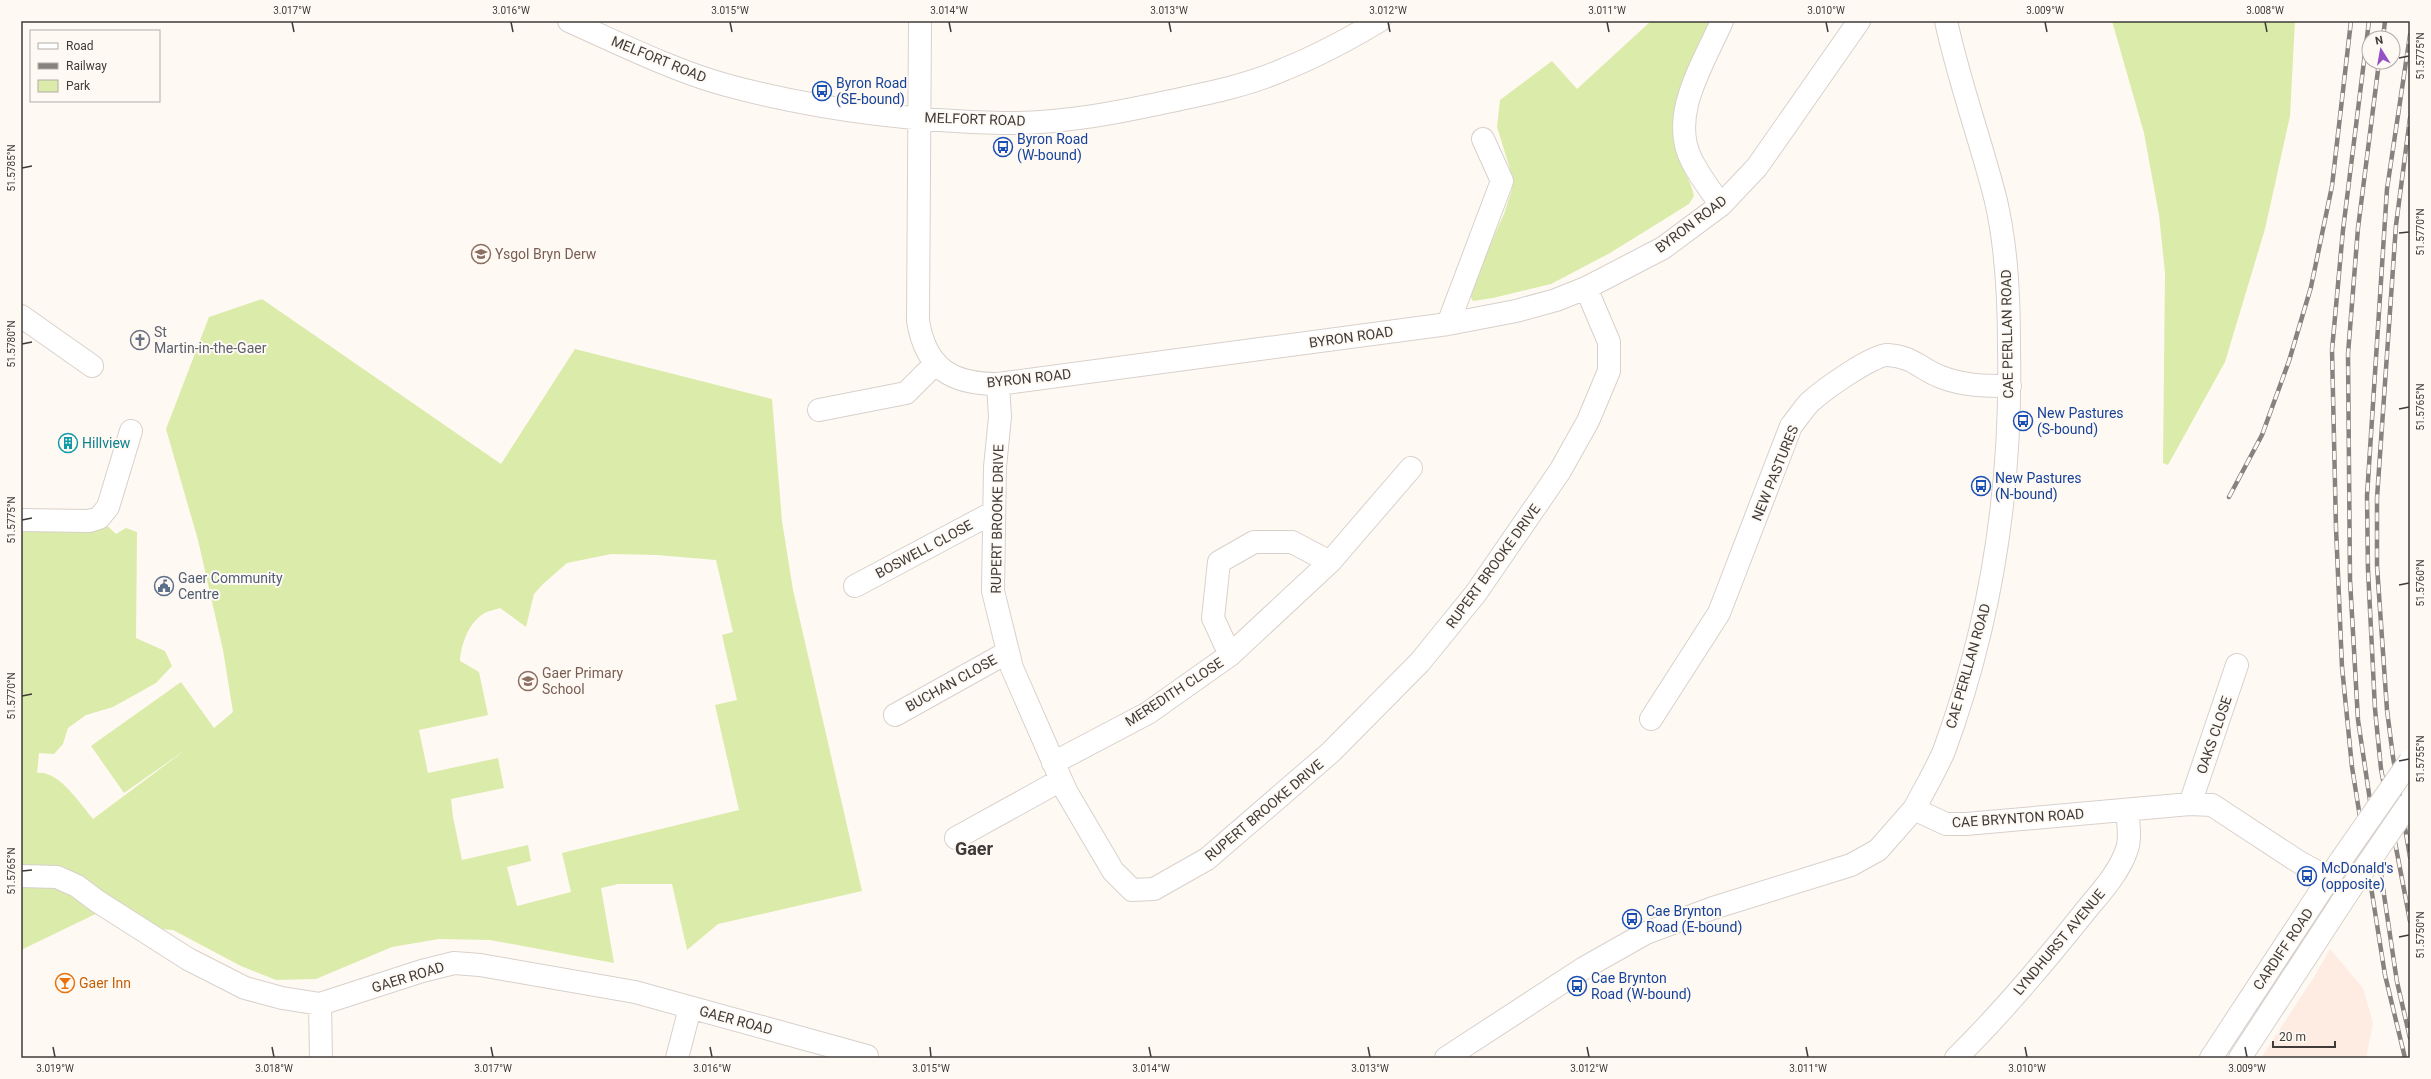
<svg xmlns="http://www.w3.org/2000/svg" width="2431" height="1079" viewBox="0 0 2431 1079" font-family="Roboto,sans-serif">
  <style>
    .commercial { fill: #feece2 }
    .green { fill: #dbeba9; fill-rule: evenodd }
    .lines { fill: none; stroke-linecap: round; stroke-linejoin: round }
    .street-casing { stroke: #d8d0cb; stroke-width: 24 }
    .secondary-casing { stroke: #d8d0cb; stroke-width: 24 }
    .street { stroke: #fff; stroke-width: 22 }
    .secondary { stroke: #fff; stroke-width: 22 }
    .rail-casing { stroke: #86827f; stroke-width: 4.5 }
    .rail { stroke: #fff9f4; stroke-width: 3; stroke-dasharray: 9; stroke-linecap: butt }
    .secondary-bridge-casing { stroke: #d8d0cb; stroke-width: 24; stroke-linecap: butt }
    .secondary-bridge { stroke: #fff; stroke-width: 22 }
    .ticks { fill: none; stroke: #3e3b39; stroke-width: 1.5 }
    .labels { text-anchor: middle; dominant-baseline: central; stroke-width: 4; stroke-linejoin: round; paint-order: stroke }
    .street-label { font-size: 14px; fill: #3e3b39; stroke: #fff9f4 }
    .transit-label { font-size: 14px; fill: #164399; stroke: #fff9f4; text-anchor: start }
    .education-label { font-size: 14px; fill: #785e54; stroke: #fff9f4; text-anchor: start }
    .worship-label { font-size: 14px; fill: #5b616d; stroke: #fff9f4; text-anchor: start }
    .culture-label { font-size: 14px; fill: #0d838f; stroke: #fff9f4; text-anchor: start }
    .service-label { font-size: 14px; fill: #4e5e75; stroke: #fff9f4; text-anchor: start }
    .food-label { font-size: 14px; fill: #c56008; stroke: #fff9f4; text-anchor: start }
    .district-label { font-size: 18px; font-weight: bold; fill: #3e3b39; stroke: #fff9f4 }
    .neatline { fill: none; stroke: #3e3b39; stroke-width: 1.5 }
    .ticks-label { font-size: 10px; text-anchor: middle; fill: #3e3b39 }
  </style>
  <rect width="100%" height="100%" fill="#fff9f4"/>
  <path class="commercial" d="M2330 949 2363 988 2373 1023 2366 1058H2261L2314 977Z"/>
  <path class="green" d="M1651 21H1712C1693 61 1668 102 1675 148 1678 164 1691 179 1694 196L1689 204 1610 253 1551 284 1493 298 1473 301 1469 294 1471 286 1504 214 1512 189 1510 169 1497 127 1500 100 1552 61 1577 89Z
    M2112 21H2295L2290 116 2265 229 2225 362 2168 465 2163 463 2165 273 2159 215 2144 133Z
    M262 299 501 464 575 349 772 399 782 521 793 590 862 891 718 924 687 950 672 884H618L601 888 614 963 490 940 439 939 392 947 316 979 276 980 241 966 173 930 158 929 108 908 21 950V520L99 518 116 534 126 528 137 532 136 638 165 651 172 666 156 683 113 707 86 715 68 728 63 744 54 754 39 753 37 773C59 770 80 804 93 819L188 748 124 793 91 746 181 682 214 728 233 712 223 650 198 540 166 429 209 317ZM611 554 657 555 716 560 733 632 722 635 737 700 715 705 739 810 562 853 571 892 517 906 507 867 531 861 528 845 462 860 453 817 451 799 504 788 498 758 428 773 419 730 488 715 479 672 460 661C461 645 468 624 483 614 487 611 495 610 500 608L526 627 534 594 543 584 567 563Z"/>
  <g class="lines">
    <defs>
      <path id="street" d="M569 21C618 43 675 71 726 85 815 109 910 121 1003 123 1059 124 1116 113 1171 101 1209 93 1249 85 1285 69 1317 56 1349 39 1379 21
        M920 21 918 321C926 369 952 384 998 384L1448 324 1516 311 1556 300 1586 288 1663 248 1721 205 1757 167 1859 21
        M1721 205C1711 191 1700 177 1692 161 1668 116 1704 63 1722 21
        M21 316 92 366
        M1448 324 1502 181 1483 139
        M998 384 1000 417 995 467 993 591 1012 668 1066 791 1113 871 1132 890 1154 889 1207 859 1331 752 1420 662 1476 593 1560 471 1588 421 1609 371V342L1586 288
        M819 410 906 393 936 363
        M21 520 89 521 99 518 108 507 131 431
        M855 586 994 512
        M1230 655 1213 618 1219 562 1254 542H1292L1330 562
        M895 715 1008 652
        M1651 719 1719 613 1791 426C1797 419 1803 409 1810 402 1822 391 1873 354 1888 355 1914 357 1920 369 1941 377 1964 386 1986 386 2010 386
        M1053 763 1148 713 1230 655 1330 562 1411 468
        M2190 804 2237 665
        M1914 809C1924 790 1936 770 1944 751 1992 621 2012 484 2009 347 2009 298 2007 249 1996 201 1981 141 1959 82 1946 21
        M956 838 1061 780
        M21 876 57 877 77 886 97 901 188 959 245 988 282 998 320 1004 422 971 454 963 480 965 635 992 867 1056
        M320 1004 321 1058
        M677 1058 690 1008
        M1446 1058 1584 968 1646 933 1713 908 1851 865 1878 850 1914 809 1946 824H1966L2190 804 2212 805 2299 862 2330 879
        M1956 1058C2002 1013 2043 964 2083 914 2098 895 2119 874 2127 849 2131 837 2128 822 2127 810"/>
      <path id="secondary" d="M2211 1058 2341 860
        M2240 1058 2349 891"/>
    </defs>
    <use href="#street" class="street-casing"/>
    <use href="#secondary" class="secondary-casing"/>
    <use href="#street" class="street"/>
    <use href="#secondary" class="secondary"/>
    <defs>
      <path id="rail" d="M2369 21 2343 230 2332 350 2336 528 2342 667 2352 767 2385 975 2405 1058
        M2410 35 2387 189 2367 496 2368 570 2375 709 2381 769 2410 921
        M2383 38 2385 21
        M2379 62 2358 228 2348 354 2350 580 2358 720 2397 982 2410 1038
        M2410 118 2396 225 2377 498V566L2387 710 2393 757 2410 857
        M2229 497 2262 435 2289 361 2311 287 2332 186 2351 21"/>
    </defs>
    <use href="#rail" class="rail-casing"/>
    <use href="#rail" class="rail"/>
    <defs>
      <path id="secondary-bridge" d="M2341 860 2410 761
        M2349 891 2410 802"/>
    </defs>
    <use href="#secondary-bridge" class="secondary-bridge-casing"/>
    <use href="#secondary-bridge" class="secondary-bridge"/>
  </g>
  <path class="ticks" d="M292 22 294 32M511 22 513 32M730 22 732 32M949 22 951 32M1169 22 1171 32M1388 22 1390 32M1607 22 1609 32M1826 22 1828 32M2045 22 2047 32M2265 22 2267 32M2399 58 2409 56M22 168 32 166M2399 233 2409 232M22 344 32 342M2399 409 2409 407M22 520 32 518M2399 585 2409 583M22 696 32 694M2399 761 2409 759M22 871 32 870M2399 937 2409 935M53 1047 55 1057M272 1047 274 1057M491 1047 493 1057M710 1047 712 1057M930 1047 931 1057M1149 1047 1151 1057M1368 1047 1370 1057M1587 1047 1589 1057M1806 1047 1808 1057M2025 1047 2027 1057M2245 1047 2247 1057"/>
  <defs>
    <symbol id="bus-ring" viewBox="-11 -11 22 22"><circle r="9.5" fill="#fff9f4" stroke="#1a4fb4" stroke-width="1.5"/><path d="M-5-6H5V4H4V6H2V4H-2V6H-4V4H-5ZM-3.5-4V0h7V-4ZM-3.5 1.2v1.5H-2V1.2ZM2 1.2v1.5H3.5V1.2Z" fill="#1a4fb4"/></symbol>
    <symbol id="school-ring" viewBox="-11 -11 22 22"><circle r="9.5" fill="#fff9f4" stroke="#8d6e63" stroke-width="1.5"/><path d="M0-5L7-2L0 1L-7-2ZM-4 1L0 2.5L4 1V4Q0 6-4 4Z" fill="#8d6e63"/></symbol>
    <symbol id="church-ring" viewBox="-11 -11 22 22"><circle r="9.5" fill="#fff9f4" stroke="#6b7280" stroke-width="1.5"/><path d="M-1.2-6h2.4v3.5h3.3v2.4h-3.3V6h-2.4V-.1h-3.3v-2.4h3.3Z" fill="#6b7280"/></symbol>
    <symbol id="building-ring" viewBox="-11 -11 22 22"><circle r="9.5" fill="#fff9f4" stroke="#0f9aa8" stroke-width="1.5"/><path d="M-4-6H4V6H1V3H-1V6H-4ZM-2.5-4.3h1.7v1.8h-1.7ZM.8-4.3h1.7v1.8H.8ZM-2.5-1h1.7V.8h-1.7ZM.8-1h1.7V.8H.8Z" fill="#0f9aa8"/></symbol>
    <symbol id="civic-ring" viewBox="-11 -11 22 22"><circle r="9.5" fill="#fff9f4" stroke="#5c6f8a" stroke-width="1.5"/><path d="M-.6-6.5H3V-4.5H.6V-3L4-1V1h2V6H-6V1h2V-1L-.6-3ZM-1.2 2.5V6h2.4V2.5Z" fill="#5c6f8a"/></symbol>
    <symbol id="bar-ring" viewBox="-11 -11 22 22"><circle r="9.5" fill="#fff9f4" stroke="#e8710a" stroke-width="1.5"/><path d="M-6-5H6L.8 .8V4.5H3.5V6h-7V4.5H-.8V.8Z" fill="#e8710a"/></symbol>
  </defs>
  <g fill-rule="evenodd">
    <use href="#bus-ring" x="811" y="80" width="22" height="22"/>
    <use href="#bus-ring" x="992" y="136" width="22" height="22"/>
    <use href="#school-ring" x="470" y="243" width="22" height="22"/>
    <use href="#church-ring" x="129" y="329" width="22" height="22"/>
    <use href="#bus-ring" x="2012" y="410" width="22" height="22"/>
    <use href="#building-ring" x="57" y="432" width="22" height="22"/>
    <use href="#bus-ring" x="1970" y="475" width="22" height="22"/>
    <use href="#civic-ring" x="153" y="575" width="22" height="22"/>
    <use href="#school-ring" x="517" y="670" width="22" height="22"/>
    <use href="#bus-ring" x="2296" y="865" width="22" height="22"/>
    <use href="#bus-ring" x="1621" y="908" width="22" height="22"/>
    <use href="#bar-ring" x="54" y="972" width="22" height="22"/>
    <use href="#bus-ring" x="1566" y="975" width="22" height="22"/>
  </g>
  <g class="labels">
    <g class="street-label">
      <text transform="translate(659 59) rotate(22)">MELFORT ROAD</text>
      <text transform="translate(975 119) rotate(2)">MELFORT ROAD</text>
      <text transform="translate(1691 224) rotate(-37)">BYRON ROAD</text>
      <text transform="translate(2007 334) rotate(-91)">CAE PERLLAN ROAD</text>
      <text transform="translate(1351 337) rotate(-8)">BYRON ROAD</text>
      <text transform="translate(1029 378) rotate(-6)">BYRON ROAD</text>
      <text transform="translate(1775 473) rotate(-68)">NEW PASTURES</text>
      <text transform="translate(997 519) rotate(-89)">RUPERT BROOKE DRIVE</text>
      <text transform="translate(924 549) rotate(-28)">BOSWELL CLOSE</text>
      <text transform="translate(1493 566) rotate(-54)">RUPERT BROOKE DRIVE</text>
      <text transform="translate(1968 666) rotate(-74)">CAE PERLLAN ROAD</text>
      <text transform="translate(951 683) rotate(-29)">BUCHAN CLOSE</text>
      <text transform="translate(1174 692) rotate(-33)">MEREDITH CLOSE</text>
      <text transform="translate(2214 735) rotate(-71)">OAKS CLOSE</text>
      <text transform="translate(1264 810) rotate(-40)">RUPERT BROOKE DRIVE</text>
      <text transform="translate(2018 818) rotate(-4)">CAE BRYNTON ROAD</text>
      <text transform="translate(2059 942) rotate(-50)">LYNDHURST AVENUE</text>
      <text transform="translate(2283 949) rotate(-56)">CARDIFF ROAD</text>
      <text transform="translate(408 977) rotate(-17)">GAER ROAD</text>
      <text transform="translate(736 1020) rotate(15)">GAER ROAD</text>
    </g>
    <g class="transit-label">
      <text x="836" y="83">Byron Road<tspan x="836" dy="16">(SE-bound)</tspan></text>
      <text x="1017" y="139">Byron Road<tspan x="1017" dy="16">(W-bound)</tspan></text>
      <text x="2037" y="413">New Pastures<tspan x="2037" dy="16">(S-bound)</tspan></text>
      <text x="1995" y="478">New Pastures<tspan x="1995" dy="16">(N-bound)</tspan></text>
      <text x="2321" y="868">McDonald's<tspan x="2321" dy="16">(opposite)</tspan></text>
      <text x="1646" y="911">Cae Brynton<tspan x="1646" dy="16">Road (E-bound)</tspan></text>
      <text x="1591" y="978">Cae Brynton<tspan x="1591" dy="16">Road (W-bound)</tspan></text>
    </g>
    <g class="education-label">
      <text x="495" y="254">Ysgol Bryn Derw</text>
      <text x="542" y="673">Gaer Primary<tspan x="542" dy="16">School</tspan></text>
    </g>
    <g class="worship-label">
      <text x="154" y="332">St<tspan x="154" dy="16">Martin-in-the-Gaer</tspan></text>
    </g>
    <g class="culture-label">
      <text x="82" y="443">Hillview</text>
    </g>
    <g class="service-label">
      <text x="178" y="578">Gaer Community<tspan x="178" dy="16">Centre</tspan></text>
    </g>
    <g class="food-label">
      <text x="79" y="983">Gaer Inn</text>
    </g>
    <g class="district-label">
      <text x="974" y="848">Gaer</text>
    </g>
  </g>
  <rect width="2431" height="1079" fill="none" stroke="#fff9f4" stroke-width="44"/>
  <rect x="30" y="30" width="130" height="72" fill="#fff9f4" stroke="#b2ada9"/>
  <rect x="38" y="43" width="20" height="6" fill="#ffffff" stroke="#b2ada9"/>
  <text x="66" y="50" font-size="12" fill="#3e3b39">Road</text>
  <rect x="38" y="63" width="20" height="6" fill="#86827f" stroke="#b2ada9"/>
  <text x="66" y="70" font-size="12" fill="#3e3b39">Railway</text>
  <rect x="38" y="80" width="20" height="12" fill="#dbeba9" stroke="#b2ada9"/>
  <text x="66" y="90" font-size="12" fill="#3e3b39">Park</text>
  <g transform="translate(2381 50) rotate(349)"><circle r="19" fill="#fff9f4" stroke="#b2ada9"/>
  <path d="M0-3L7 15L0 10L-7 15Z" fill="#9450c4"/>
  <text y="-6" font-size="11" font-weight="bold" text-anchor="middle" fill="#3e3b39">N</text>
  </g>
  <path d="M2273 1041v6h62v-6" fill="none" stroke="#3e3b39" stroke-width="2"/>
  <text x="2279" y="1041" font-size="12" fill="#3e3b39" stroke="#fff9f4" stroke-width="3" paint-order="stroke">20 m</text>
  <rect x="22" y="22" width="2387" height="1035" class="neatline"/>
  <g class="ticks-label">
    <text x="292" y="14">3.017°W</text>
    <text x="511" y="14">3.016°W</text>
    <text x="730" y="14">3.015°W</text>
    <text x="949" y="14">3.014°W</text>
    <text x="1169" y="14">3.013°W</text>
    <text x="1388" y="14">3.012°W</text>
    <text x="1607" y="14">3.011°W</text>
    <text x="1826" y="14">3.010°W</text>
    <text x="2045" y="14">3.009°W</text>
    <text x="2265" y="14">3.008°W</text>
    <text transform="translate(2420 56) rotate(-90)" y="4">51.5775°N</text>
    <text transform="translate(11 168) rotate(-90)" y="4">51.5785°N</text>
    <text transform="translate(2420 232) rotate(-90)" y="4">51.5770°N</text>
    <text transform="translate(11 344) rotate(-90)" y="4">51.5780°N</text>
    <text transform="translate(2420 407) rotate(-90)" y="4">51.5765°N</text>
    <text transform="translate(11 520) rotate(-90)" y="4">51.5775°N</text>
    <text transform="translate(2420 583) rotate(-90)" y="4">51.5760°N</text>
    <text transform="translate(11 696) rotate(-90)" y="4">51.5770°N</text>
    <text transform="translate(2420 759) rotate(-90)" y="4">51.5755°N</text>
    <text transform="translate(11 871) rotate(-90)" y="4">51.5765°N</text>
    <text transform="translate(2420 935) rotate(-90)" y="4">51.5750°N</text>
    <text x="55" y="1072">3.019°W</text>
    <text x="274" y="1072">3.018°W</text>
    <text x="493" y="1072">3.017°W</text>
    <text x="712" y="1072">3.016°W</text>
    <text x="931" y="1072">3.015°W</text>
    <text x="1151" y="1072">3.014°W</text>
    <text x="1370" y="1072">3.013°W</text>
    <text x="1589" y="1072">3.012°W</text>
    <text x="1808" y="1072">3.011°W</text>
    <text x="2027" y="1072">3.010°W</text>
    <text x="2247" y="1072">3.009°W</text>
  </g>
</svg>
